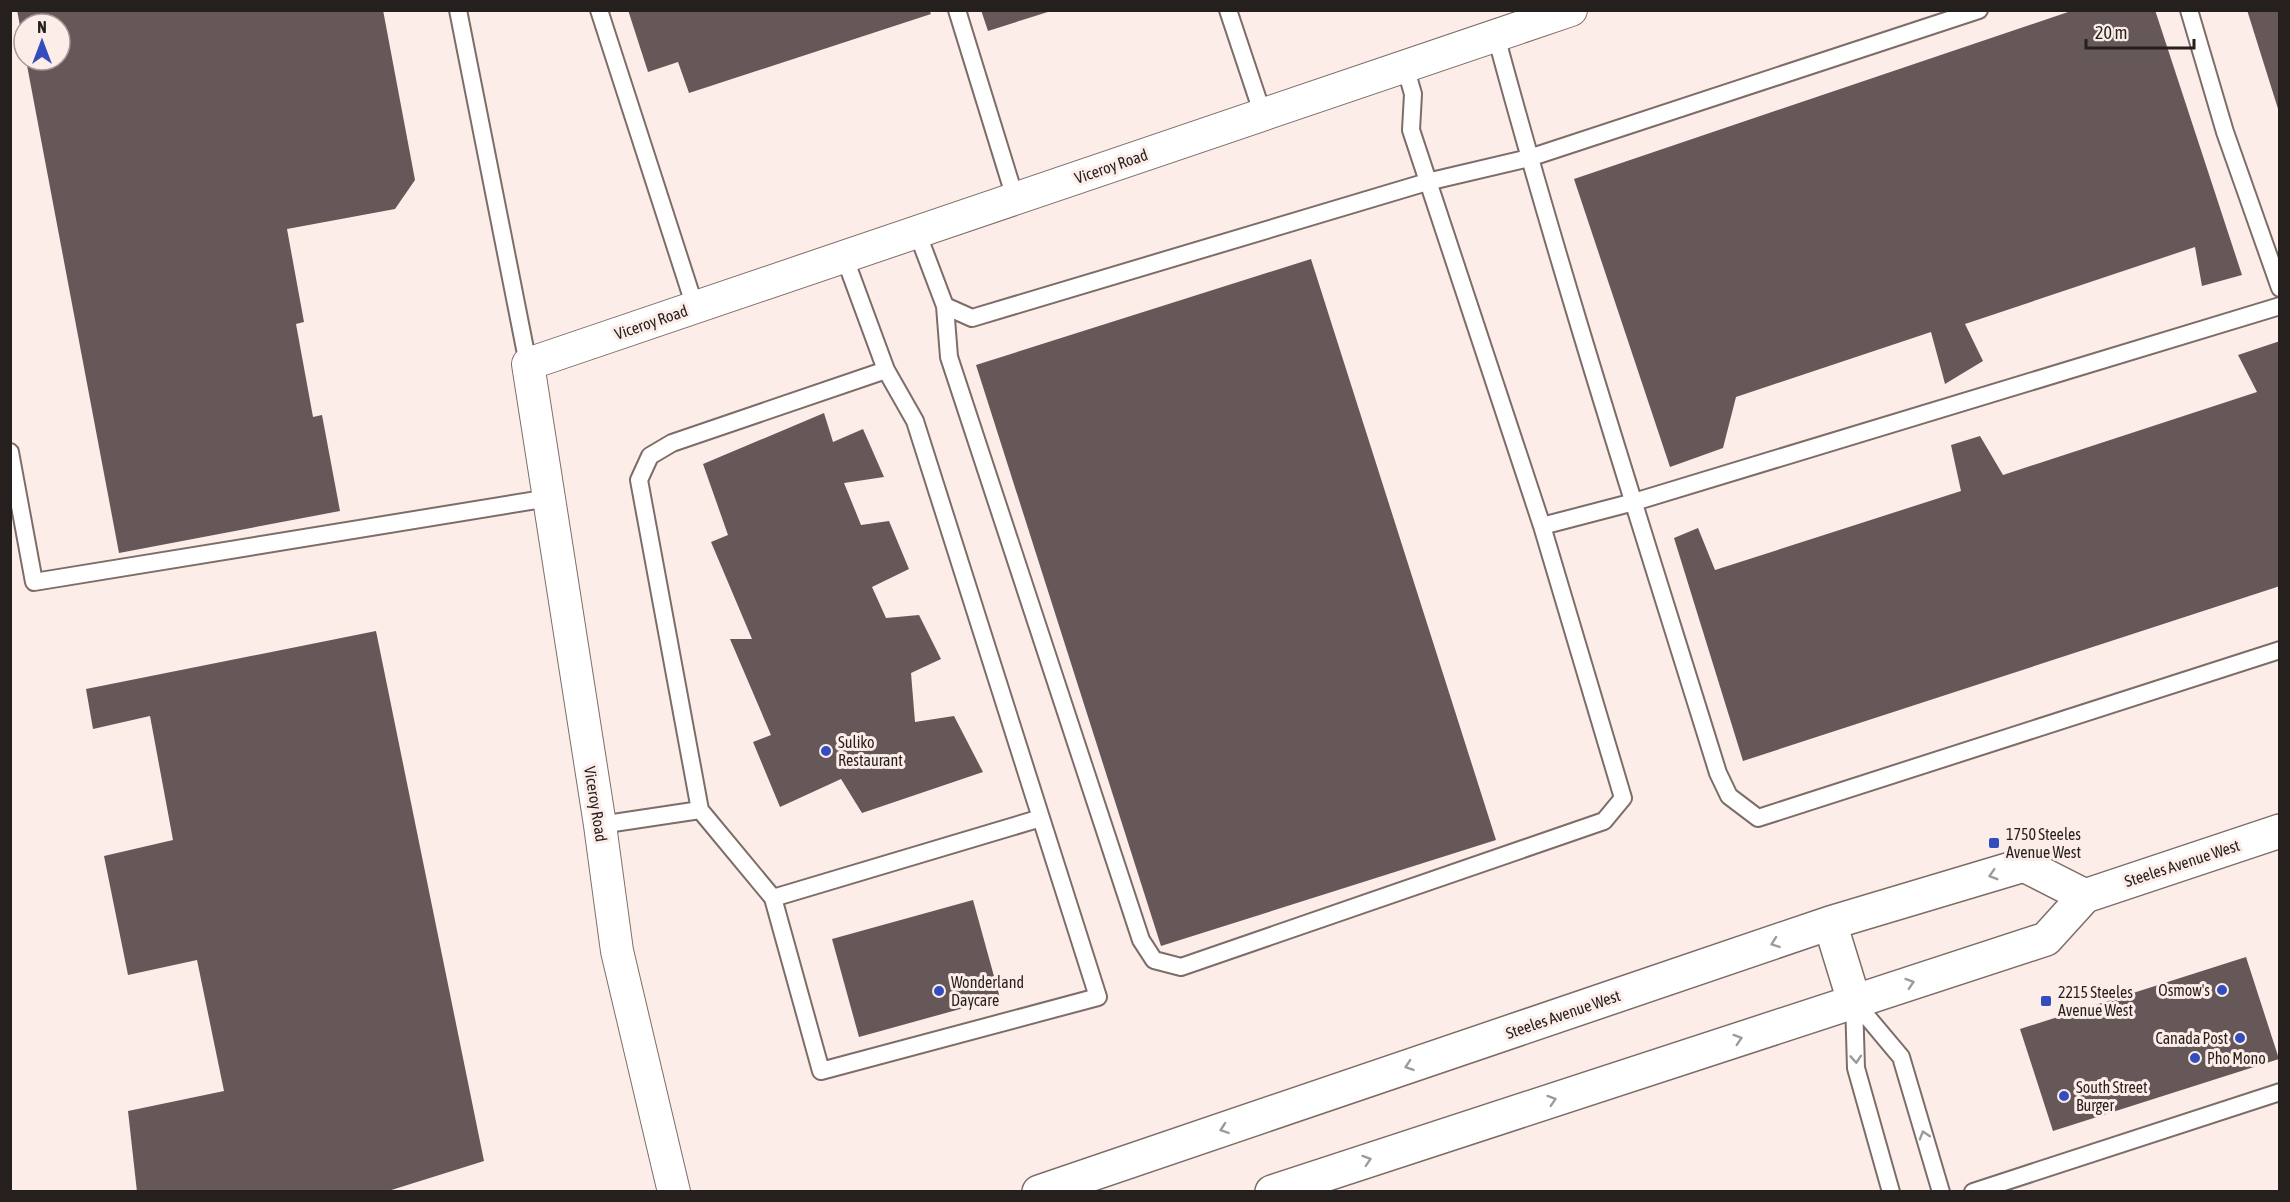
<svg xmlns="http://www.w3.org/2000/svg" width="2290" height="1202" viewBox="0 0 2290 1202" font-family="'Asap Condensed',sans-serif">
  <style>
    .building { fill: #665859 }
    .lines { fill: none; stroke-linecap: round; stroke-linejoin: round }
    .lane-casing { stroke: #7c6d69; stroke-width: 20 }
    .street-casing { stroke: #7c6d69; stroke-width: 34 }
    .secondary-casing { stroke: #7c6d69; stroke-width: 36 }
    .lane { stroke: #fff; stroke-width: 16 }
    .street { stroke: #fff; stroke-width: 32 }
    .secondary { stroke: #fff; stroke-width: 33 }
    .oneway { stroke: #9d9a9a }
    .poi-dot { fill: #334dbe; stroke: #fdede8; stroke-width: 2 }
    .labels { text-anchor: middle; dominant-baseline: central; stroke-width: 6; stroke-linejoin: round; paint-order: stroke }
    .street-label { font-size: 16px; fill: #251f1e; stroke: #fdede8 }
    .poi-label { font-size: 16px; fill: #251f1e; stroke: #fdede8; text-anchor: start }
  </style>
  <rect width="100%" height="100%" fill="#fdede8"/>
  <path class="building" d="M17 10H383L415 180 395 209 287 229 304 322 296 324 313 417 322 415 340 511 119 553 26 60H60V24H24L23 42Z
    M628 10H929L931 14 689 93 678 62 648 72Z
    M981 10H1050L1051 11 988 31Z
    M2074 10H2155L2242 275 2202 286 2195 247 1965 324 1983 361 1945 384 1931 332 1736 397 1723 448 1670 467 1574 179Z
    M2247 10H2280V112H2279Z
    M1311 259 1496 840 1161 946 976 365Z
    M2280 341V586L1743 761 1674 538 1698 528 1715 570 1961 491 1951 445 1980 436 2003 475 2257 392 2238 355Z
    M824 413 833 442 863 429 884 477 844 483 861 525 889 521 909 569 872 587 886 618 919 615 941 659 911 673 915 722 954 716 983 772 862 813 841 779 780 807 753 742 771 735 730 639H752L711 542 728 535 703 464Z
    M376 631 484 1161 385 1192H137L128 1111 224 1091 197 960 128 975 104 856 173 840 150 716 93 729 86 689Z
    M973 900 1000 998 859 1037 832 939Z
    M2246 957 2279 1059 2053 1131 2020 1029Z"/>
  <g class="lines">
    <defs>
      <path id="lane" d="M458 10 528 364
        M599 10 695 307
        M957 10 1015 198
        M1228 10 1263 115
        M2189 10 2225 132 2280 288
        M1496 36C1563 284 1642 528 1718 773L1729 796 1758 818 2280 650
        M1405 66 1413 94 1411 130 1542 526
        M917 232 945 306 972 318 1427 182 1529 158 1979 10
        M844 256 886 370 915 421 1041 818
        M945 306 949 357 1141 940 1154 960 1181 967 1604 821 1623 798 1542 526 1634 502 2280 306
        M10 452 34 582 549 498
        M700 810 639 480 650 456 672 443 886 370
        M600 825 700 810 773 898 1041 818 1098 997 821 1071 773 898
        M1854 1001 1901 1057 1941 1192
        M1854 1001 1856 1068 1891 1192
        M1973 1192 2280 1092"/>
      <path id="street" d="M674 1192 617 951 600 825 528 364 1571 10"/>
      <path id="secondary" d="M1830 923 1854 1001
        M1039 1192 1830 923 2024 865 2085 896
        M1272 1192 2046 939 2085 896 2280 831"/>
    </defs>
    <use href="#lane" class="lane-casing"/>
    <use href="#street" class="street-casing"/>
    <use href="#secondary" class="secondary-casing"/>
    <use href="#lane" class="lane"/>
    <use href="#street" class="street"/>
    <use href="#secondary" class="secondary"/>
  </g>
  <defs><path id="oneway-chevron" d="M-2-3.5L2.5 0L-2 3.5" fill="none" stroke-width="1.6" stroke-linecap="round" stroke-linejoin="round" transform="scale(1.5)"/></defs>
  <g class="oneway">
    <use href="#oneway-chevron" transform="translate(1993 875) rotate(163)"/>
    <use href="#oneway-chevron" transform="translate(1775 943) rotate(160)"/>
    <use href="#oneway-chevron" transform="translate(1910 983) rotate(-18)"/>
    <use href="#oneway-chevron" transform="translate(1738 1039) rotate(-18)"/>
    <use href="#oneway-chevron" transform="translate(1856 1059) rotate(86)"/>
    <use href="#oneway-chevron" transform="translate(1409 1066) rotate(161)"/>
    <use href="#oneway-chevron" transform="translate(1552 1100) rotate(-18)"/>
    <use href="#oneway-chevron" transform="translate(1224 1129) rotate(161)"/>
    <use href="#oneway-chevron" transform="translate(1924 1135) rotate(-107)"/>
    <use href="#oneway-chevron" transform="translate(1367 1160) rotate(-18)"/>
  </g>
  <g class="poi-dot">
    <circle cx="826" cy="751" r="6"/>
    <rect x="1988" y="837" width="12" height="12" rx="3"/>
    <circle cx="2222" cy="990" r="6"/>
    <circle cx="939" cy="991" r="6"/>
    <rect x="2040" y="995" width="12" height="12" rx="3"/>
    <circle cx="2240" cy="1038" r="6"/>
    <circle cx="2195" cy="1058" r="6"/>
    <circle cx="2064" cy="1096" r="6"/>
  </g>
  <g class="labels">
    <g class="street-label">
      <text transform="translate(1111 166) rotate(-19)">Viceroy Road</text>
      <text transform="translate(651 322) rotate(-19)">Viceroy Road</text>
      <text transform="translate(596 804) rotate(81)">Viceroy Road</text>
      <text transform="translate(2182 863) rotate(-18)">Steeles Avenue West</text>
      <text transform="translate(1563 1014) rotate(-19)">Steeles Avenue West</text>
    </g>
    <g class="poi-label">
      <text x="838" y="742">Suliko<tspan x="838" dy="18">Restaurant</tspan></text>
      <text x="2006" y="834">1750 Steeles<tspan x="2006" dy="18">Avenue West</tspan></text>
      <text x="951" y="982">Wonderland<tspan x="951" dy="18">Daycare</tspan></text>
      <text x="2210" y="990" text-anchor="end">Osmow's</text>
      <text x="2058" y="992">2215 Steeles<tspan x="2058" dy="18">Avenue West</tspan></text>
      <text x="2228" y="1038" text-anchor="end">Canada Post</text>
      <text x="2207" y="1058">Pho Mono</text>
      <text x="2076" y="1087">South Street<tspan x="2076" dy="18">Burger</tspan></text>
    </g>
  </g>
  <rect width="2290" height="1202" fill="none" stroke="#251f1e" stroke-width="24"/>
  <g transform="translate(42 42)"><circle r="28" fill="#fdede8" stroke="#a79b97" stroke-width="1.5"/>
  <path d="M0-4.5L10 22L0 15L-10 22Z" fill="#334dbe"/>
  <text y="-9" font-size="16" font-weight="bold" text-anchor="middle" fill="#251f1e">N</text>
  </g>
  <path d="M2086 39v9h108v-9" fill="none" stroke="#251f1e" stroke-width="3"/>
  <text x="2095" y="39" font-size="18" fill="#251f1e" stroke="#fdede8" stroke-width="4.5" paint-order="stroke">20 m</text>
</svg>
